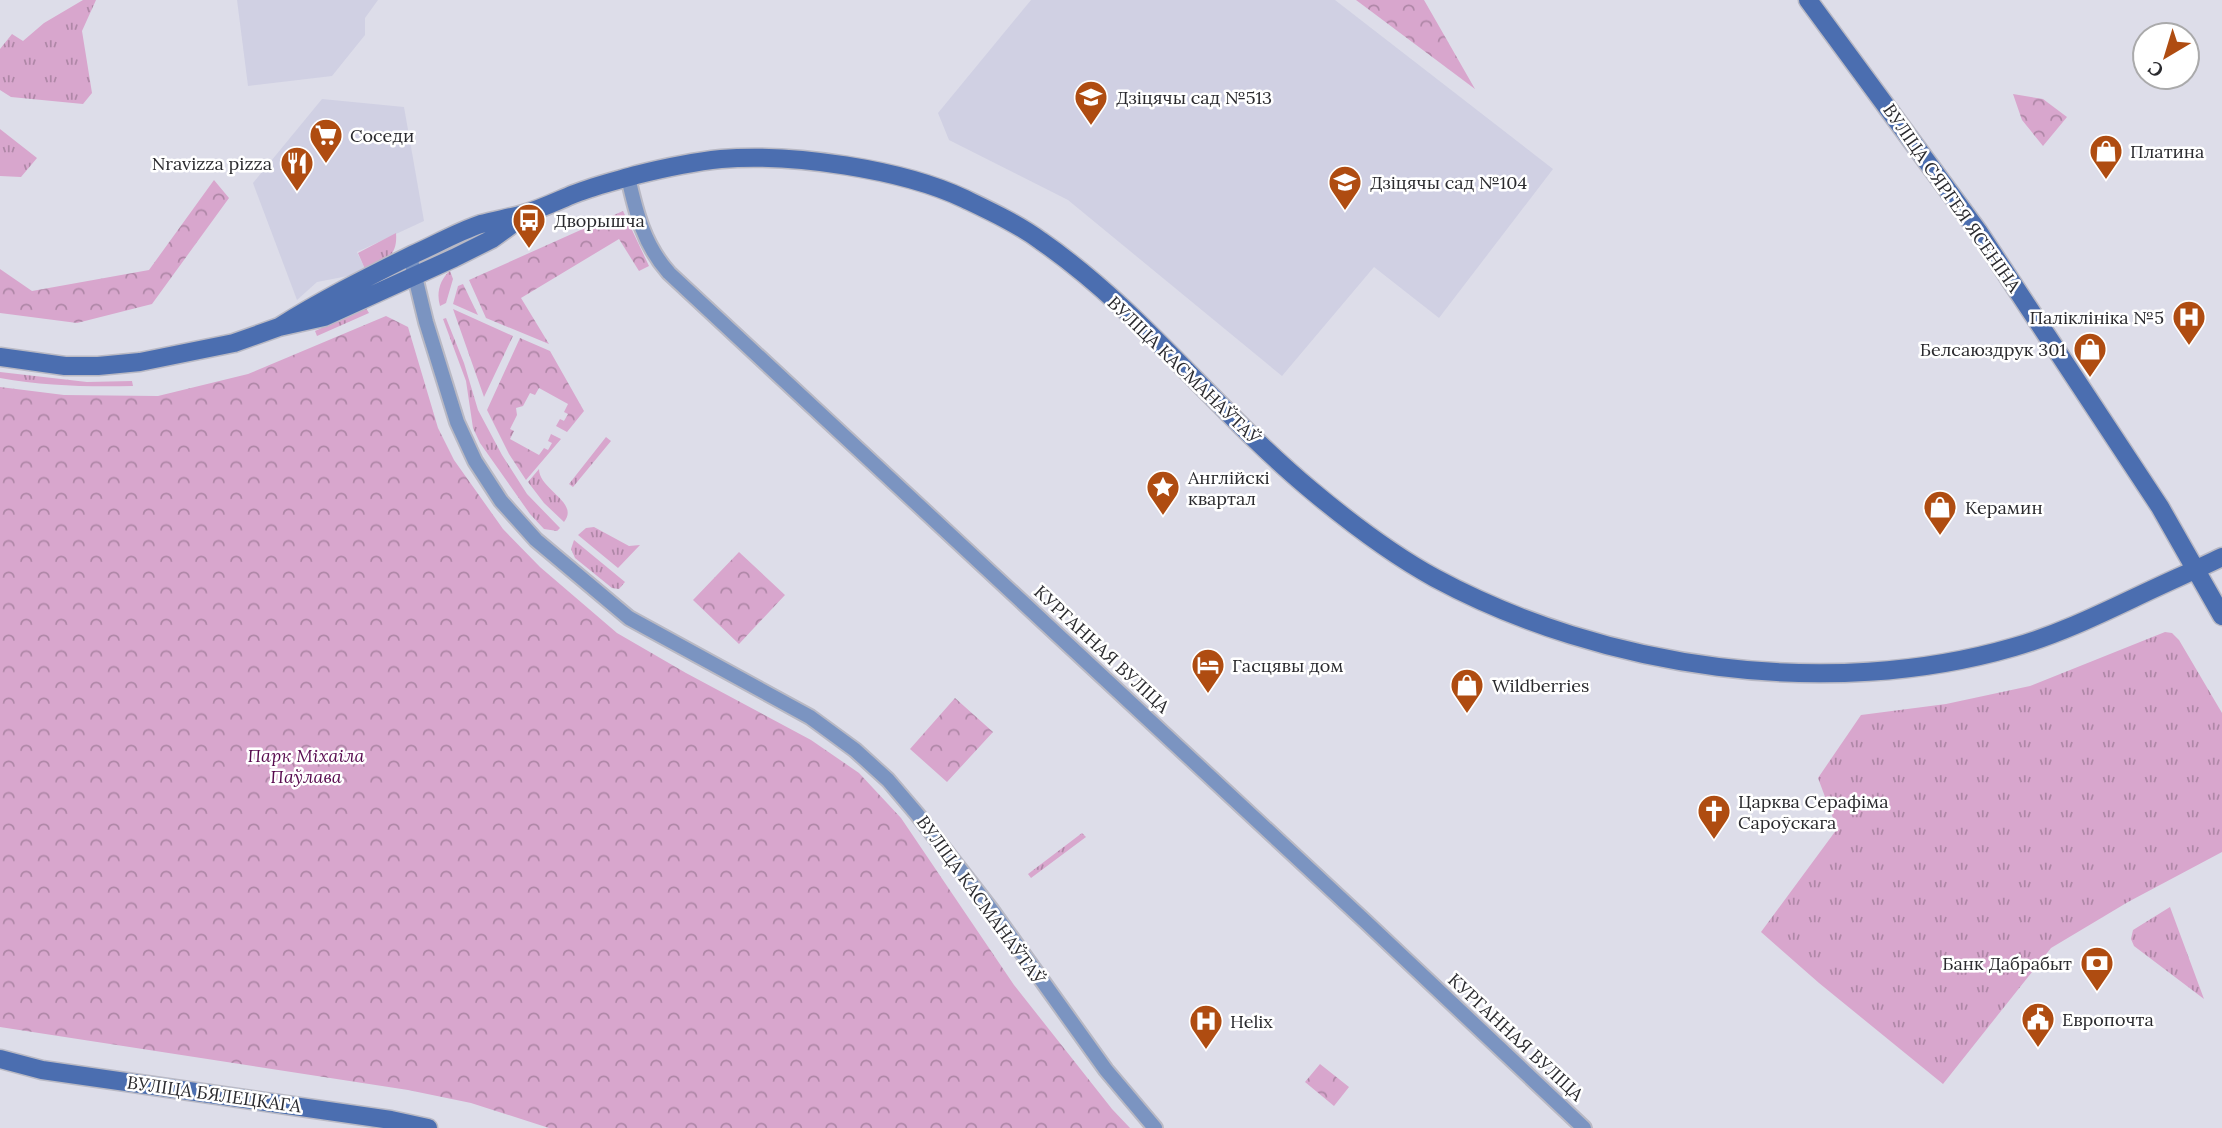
<svg xmlns="http://www.w3.org/2000/svg" width="2222" height="1128" viewBox="0 0 2222 1128" font-family="Lora,serif">
  <style>
    .built { fill: #d0d0e3 }
    .grass { fill: url(#grass-tufts) }
    .forest { fill: url(#forest-crowns) }
    .lines { fill: none; stroke-linecap: round; stroke-linejoin: round }
    .street-casing { stroke: #b9b9c4; stroke-width: 18 }
    .secondary-casing { stroke: #b9b9c4; stroke-width: 21 }
    .street { stroke: #7b94c1; stroke-width: 14 }
    .secondary { stroke: #4b6eb0; stroke-width: 18 }
    .labels { text-anchor: middle; dominant-baseline: central; stroke-width: 5; stroke-linejoin: round; paint-order: stroke }
    .poi-label { font-size: 18px; fill: #2a2a2e; stroke: #fff; text-anchor: start }
    .street-label { font-size: 18px; fill: #2a2a2e; stroke: #fff }
    .park-label { font-size: 18px; font-style: italic; fill: #57094e; stroke: #fff }
  </style>
  <defs>
    <pattern id="grass-tufts" width="24" height="20" patternUnits="userSpaceOnUse" patternTransform="scale(1.75)"><rect width="24" height="20" fill="#d8a6cd"/><path d="M3 7l-1-3M5 7V3M7 7l1-3M15 17l-1-3M17 17v-4M19 17l1-3" fill="none" stroke="#af87a7"/></pattern>
    <pattern id="forest-crowns" width="20" height="18" patternUnits="userSpaceOnUse" patternTransform="scale(1.75)"><rect width="20" height="18" fill="#d8a6cd"/><path d="M2 6a3 3 0 1 1 6 0M12 15a3 3 0 1 1 6 0" fill="none" stroke="#af87a7"/></pattern>
  </defs>
  <rect width="100%" height="100%" fill="#dddde9"/>
  <path class="built" d="M237 0H378L365 18V35L332 76 248 86Z
    M1031 0H1335L1553 169 1439 318 1374 267 1282 376 1068 200 949 140 938 113Z
    M322 99 404 107 424 221 357 252 365 269 353 275 317 282 297 300 253 183Z"/>
  <path class="grass" d="M83 0H96L82 31 92 93 83 104 11 97 0 90V49L12 34 23 41 44 23Z
    M0 129 37 158 21 177 0 176Z
    M396 233C398 258 384 260 365 269L358 253Z
    M450 271 453 279 446 303 440 306C436 293 440 279 450 271Z
    M366 308 369 313 317 336 315 331Z
    M446 318 464 363 478 410 502 455 527 494 560 528 557 531 544 529 530 514 480 443 473 428 466 381 443 319Z
    M0 372 87 382 132 381 133 386C88 387 44 386 0 378Z
    M606 437 611 441 573 487 569 484Z
    M539 469C539 490 580 502 564 522L544 503 528 482Z
    M594 527 629 546 640 545 618 568 578 535 586 528Z
    M574 540 625 582 619 589 612 588 575 558 571 549Z
    M2165 632 2172 633 2179 640 2222 713V852L2128 902 2051 948 1943 1084 1819 983 1761 932 1837 829 1818 778 1861 715 1946 704 2030 686Z
    M1082 833 1086 837 1031 878 1028 874Z
    M2170 907 2204 999 2134 946 2131 939 2133 930Z"/>
  <path class="forest" d="M1356 0H1424L1475 89Z
    M2013 94 2043 99 2067 117 2043 146 2022 120Z
    M214 180 229 198 152 304 77 323 0 313V269L32 291 149 270Z
    M623 211 649 266 639 271 619 239 521 298 549 344 486 318 469 280Z
    M463 284 478 315 453 304 458 286Z
    M453 309 513 336 484 397Z
    M386 316 408 327 438 428 454 460 503 529 540 567 617 633 686 673 811 740 859 773 901 818 1014 985 1112 1109 1130 1128H549L471 1103 408 1090 0 1027V387L64 395 158 396 248 374Z
    M520 338 550 351 584 411 567 432 556 426 560 419 564 421 568 414 564 412 568 404 539 388 535 395 530 393 523 406 516 408 517 415 510 429 514 431 510 439 539 455 544 448 548 450 552 443 548 441 551 434 561 439 526 480 509 454 487 410Z
    M739 552 785 595 739 644 693 600Z
    M955 698 993 732 947 782 910 749Z
    M1320 1064 1349 1087 1334 1106 1305 1082Z"/>
  <g class="lines">
    <defs>
      <path id="street" d="M628 177C636 213 644 245 669 273L1366 922 1584 1128
        M410 256 426 322 457 422 475 461 501 501 536 540 629 618 810 717 855 750 888 780 917 814 990 908 1106 1070 1155 1128"/>
      <path id="secondary" d="M1808 0 1978 231 2160 507 2222 616
        M279 327C322 300 366 278 412 255 435 245 457 232 481 224 495 220 510 218 523 214 541 209 557 201 574 194 594 186 615 181 636 175 664 168 692 162 721 159 791 153 902 169 965 199 990 211 1018 224 1041 241 1142 311 1217 412 1311 490 1348 521 1393 555 1435 578 1604 669 1828 701 2014 647 2056 635 2094 617 2134 598 2163 584 2193 571 2222 557
        M0 357 65 366H98L140 362 234 343 279 327 324 317 454 258 492 239 521 218
        M0 1059 42 1070 391 1120 428 1128"/>
    </defs>
    <use href="#street" class="street-casing"/>
    <use href="#secondary" class="secondary-casing"/>
    <use href="#street" class="street"/>
    <use href="#secondary" class="secondary"/>
  </g>
  <defs>
    <symbol id="school-pin" viewBox="-11 -11 22 30"><path d="M0 17L-7.5 6A9.5 9.5 0 1 1 7.5 6Z" fill="#af4c11" stroke="#fff"/><path d="M0-5L7-2L0 1L-7-2ZM-4 1L0 2.5L4 1V4Q0 6-4 4Z" fill="#fff"/></symbol>
    <symbol id="supermarket-pin" viewBox="-11 -11 22 30"><path d="M0 17L-7.5 6A9.5 9.5 0 1 1 7.5 6Z" fill="#af4c11" stroke="#fff"/><path d="M-6-5.5h2.5l.6 2H6L4.5 2H-2.5L-4.4-4H-6ZM-1.5 3.2a1.3 1.3 0 1 0 .1 0ZM3 3.2a1.3 1.3 0 1 0 .1 0Z" fill="#fff"/></symbol>
    <symbol id="shop-pin" viewBox="-11 -11 22 30"><path d="M0 17L-7.5 6A9.5 9.5 0 1 1 7.5 6Z" fill="#af4c11" stroke="#fff"/><path d="M-5-2.5h2.3a2.7 3.5 0 0 1 5.4 0H5L5.5 6h-11ZM-1.5-2.5h3a1.5 2.3 0 0 0-3 0Z" fill="#fff"/></symbol>
    <symbol id="restaurant-pin" viewBox="-11 -11 22 30"><path d="M0 17L-7.5 6A9.5 9.5 0 1 1 7.5 6Z" fill="#af4c11" stroke="#fff"/><path d="M-5-6h1v4h1v-4h1v4h1v-4h1v5L-1.5 .5V6h-2V.5L-5-1ZM5-6V6H3V1.5H1.5Q1.5-4 5-6Z" fill="#fff"/></symbol>
    <symbol id="bus-pin" viewBox="-11 -11 22 30"><path d="M0 17L-7.5 6A9.5 9.5 0 1 1 7.5 6Z" fill="#af4c11" stroke="#fff"/><path d="M-5-6H5V4H4V6H2V4H-2V6H-4V4H-5ZM-3.5-4V0h7V-4ZM-3.5 1.2v1.5H-2V1.2ZM2 1.2v1.5H3.5V1.2Z" fill="#fff"/></symbol>
    <symbol id="hospital-pin" viewBox="-11 -11 22 30"><path d="M0 17L-7.5 6A9.5 9.5 0 1 1 7.5 6Z" fill="#af4c11" stroke="#fff"/><path d="M-5-5h3v3.5h4V-5h3V5h-3V1.5h-4V5h-3Z" fill="#fff"/></symbol>
    <symbol id="sight-pin" viewBox="-11 -11 22 30"><path d="M0 17L-7.5 6A9.5 9.5 0 1 1 7.5 6Z" fill="#af4c11" stroke="#fff"/><path d="M0-6L1.8-2.2L6-1.7L2.9 1.2L3.7 5.4L0 3.3L-3.7 5.4L-2.9 1.2L-6-1.7L-1.8-2.2Z" fill="#fff"/></symbol>
    <symbol id="hotel-pin" viewBox="-11 -11 22 30"><path d="M0 17L-7.5 6A9.5 9.5 0 1 1 7.5 6Z" fill="#af4c11" stroke="#fff"/><path d="M-6-4.5h1.5V1H6V5H4.5V3h-9V5H-6ZM-4 0a1.8 1.8 0 1 1 3.6 0ZM.5 0V-2.5h3Q6-2.5 6 0Z" fill="#fff"/></symbol>
    <symbol id="church-pin" viewBox="-11 -11 22 30"><path d="M0 17L-7.5 6A9.5 9.5 0 1 1 7.5 6Z" fill="#af4c11" stroke="#fff"/><path d="M-1.2-6h2.4v3.5h3.3v2.4h-3.3V6h-2.4V-.1h-3.3v-2.4h3.3Z" fill="#fff"/></symbol>
    <symbol id="bank-pin" viewBox="-11 -11 22 30"><path d="M0 17L-7.5 6A9.5 9.5 0 1 1 7.5 6Z" fill="#af4c11" stroke="#fff"/><path d="M-6-4H6V4H-6ZM0-2.3a2.3 2.3 0 1 0 0 4.6a2.3 2.3 0 1 0 0-4.6Z" fill="#fff"/></symbol>
    <symbol id="civic-pin" viewBox="-11 -11 22 30"><path d="M0 17L-7.5 6A9.5 9.5 0 1 1 7.5 6Z" fill="#af4c11" stroke="#fff"/><path d="M-.6-6.5H3V-4.5H.6V-3L4-1V1h2V6H-6V1h2V-1L-.6-3ZM-1.2 2.5V6h2.4V2.5Z" fill="#fff"/></symbol>
  </defs>
  <g fill-rule="evenodd">
    <use href="#school-pin" x="1072" y="78" width="38" height="52"/>
    <use href="#supermarket-pin" x="307" y="116" width="38" height="52"/>
    <use href="#shop-pin" x="2087" y="132" width="38" height="52"/>
    <use href="#restaurant-pin" x="278" y="144" width="38" height="52"/>
    <use href="#school-pin" x="1326" y="163" width="38" height="52"/>
    <use href="#bus-pin" x="510" y="201" width="38" height="52"/>
    <use href="#hospital-pin" x="2170" y="298" width="38" height="52"/>
    <use href="#shop-pin" x="2071" y="330" width="38" height="52"/>
    <use href="#sight-pin" x="1144" y="468" width="38" height="52"/>
    <use href="#shop-pin" x="1921" y="488" width="38" height="52"/>
    <use href="#hotel-pin" x="1189" y="646" width="38" height="52"/>
    <use href="#shop-pin" x="1448" y="666" width="38" height="52"/>
    <use href="#church-pin" x="1695" y="792" width="38" height="52"/>
    <use href="#bank-pin" x="2078" y="944" width="38" height="52"/>
    <use href="#civic-pin" x="2019" y="1000" width="38" height="52"/>
    <use href="#hospital-pin" x="1187" y="1002" width="38" height="52"/>
  </g>
  <g class="labels">
    <g class="poi-label">
      <text x="1116" y="97">Дзіцячы сад №513</text>
      <text x="350" y="135">Соседи</text>
      <text x="2130" y="151">Платина</text>
      <text x="272" y="163" text-anchor="end">Nravizza pizza</text>
      <text x="1370" y="182">Дзіцячы сад №104</text>
      <text x="554" y="220">Дворышча</text>
      <text x="2164" y="317" text-anchor="end">Паліклініка №5</text>
      <text x="2066" y="349" text-anchor="end">Белсаюздрук 301</text>
      <text x="1188" y="477">Англійскі<tspan x="1188" dy="21">квартал</tspan></text>
      <text x="1965" y="507">Керамин</text>
      <text x="1232" y="665">Гасцявы дом</text>
      <text x="1492" y="685">Wildberries</text>
      <text x="1738" y="801">Царква Серафіма<tspan x="1738" dy="21">Сароўскага</tspan></text>
      <text x="2072" y="963" text-anchor="end">Банк Дабрабыт</text>
      <text x="2062" y="1019">Европочта</text>
      <text x="1230" y="1021">Helix</text>
    </g>
    <g class="street-label">
      <text transform="translate(1952 198) rotate(55)">ВУЛІЦА СЯРГЕЯ ЯСЕНІНА</text>
      <text transform="translate(1184 370) rotate(44)">ВУЛІЦА КАСМАНАЎТАЎ</text>
      <text transform="translate(1102 649) rotate(43)">КУРГАННАЯ ВУЛІЦА</text>
      <text transform="translate(981 900) rotate(54)">ВУЛІЦА КАСМАНАЎТАЎ</text>
      <text transform="translate(1516 1037) rotate(43)">КУРГАННАЯ ВУЛІЦА</text>
      <text transform="translate(214 1094) rotate(8)">ВУЛІЦА БЯЛЕЦКАГА</text>
    </g>
    <g class="park-label">
      <text x="306" y="755">Парк Міхаіла<tspan x="306" dy="21">Паўлава</tspan></text>
    </g>
  </g>
  <g transform="translate(2166 56) rotate(218)"><circle r="33" fill="#ffffff" stroke="#aaaaab" stroke-width="2"/>
  <path d="M0-5L12 26L0 18L-12 26Z" fill="#af4c11"/>
  <text y="-10" font-size="19" font-weight="bold" text-anchor="middle" fill="#2a2a2e">С</text>
  </g>
</svg>
